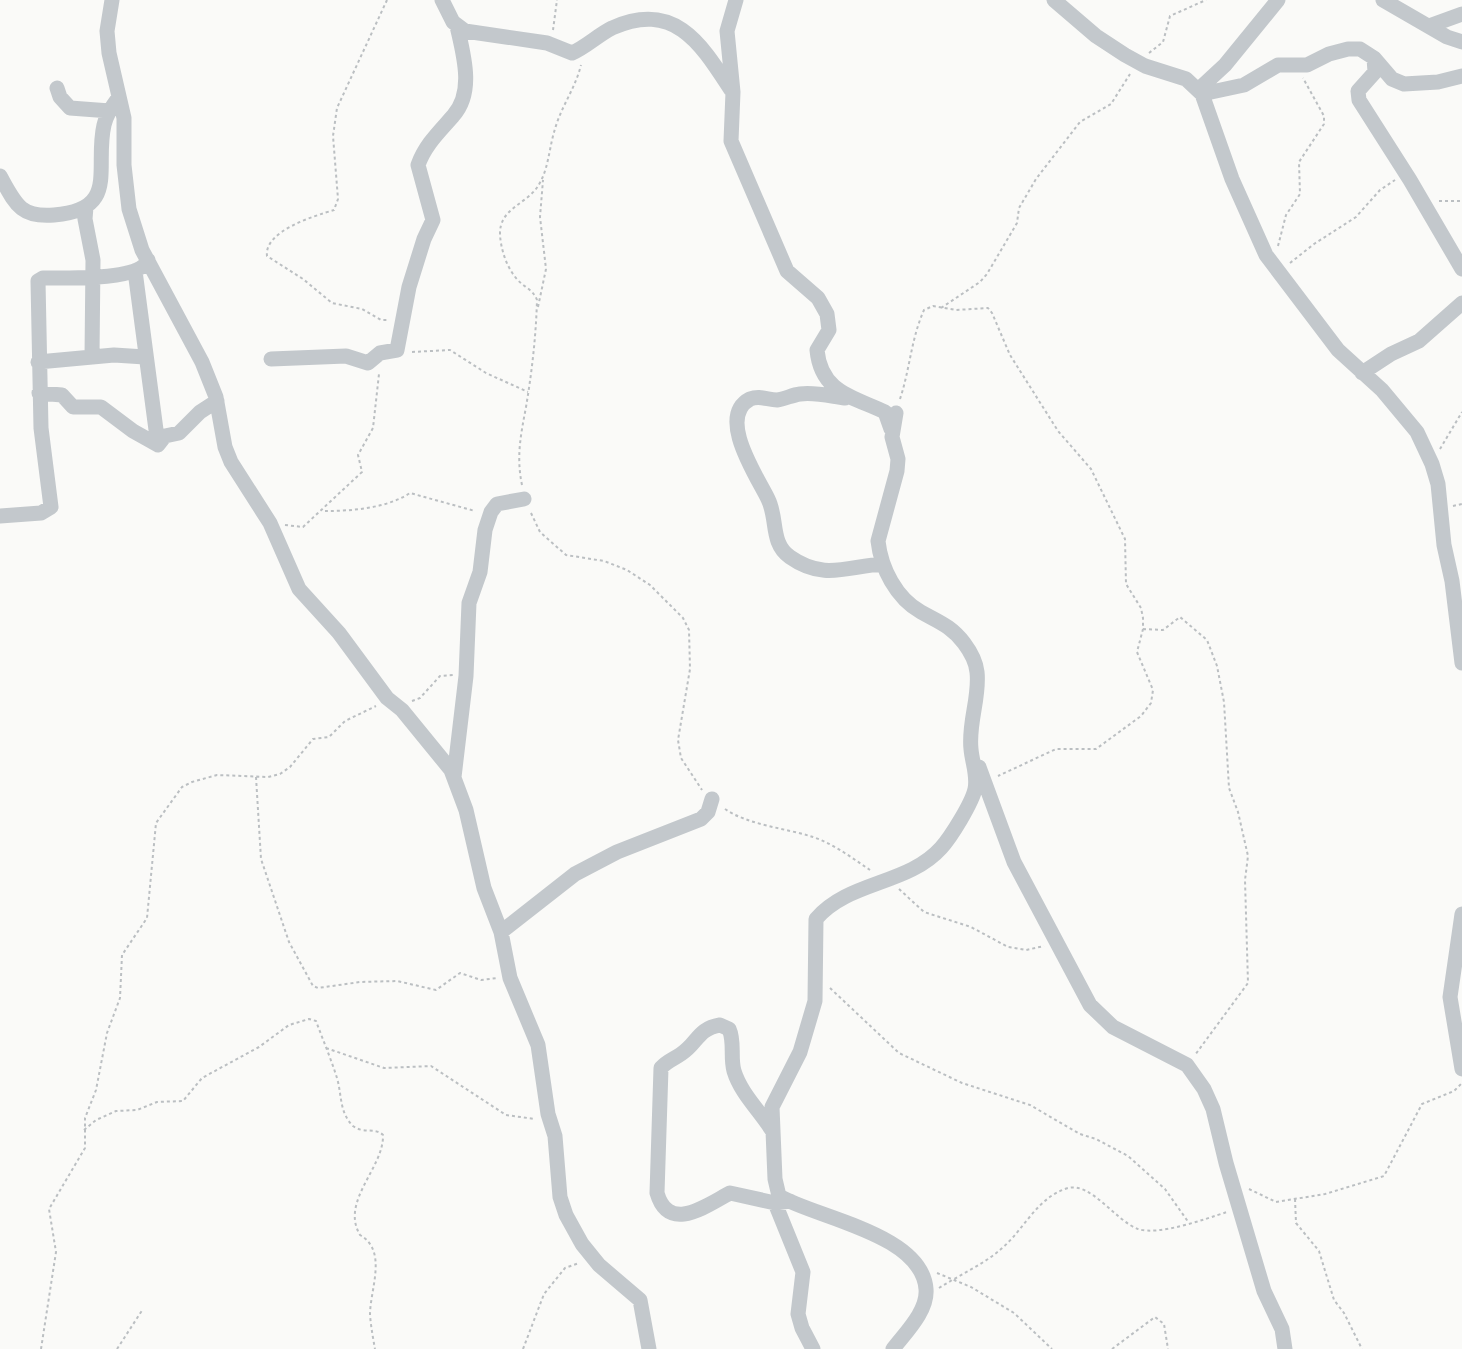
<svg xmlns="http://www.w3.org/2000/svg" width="1462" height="1349" viewBox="0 0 1462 1349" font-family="'Alegreya Sans',sans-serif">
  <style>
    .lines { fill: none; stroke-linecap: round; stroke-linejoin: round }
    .path { stroke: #bbbfc2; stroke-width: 2; stroke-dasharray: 3 3; stroke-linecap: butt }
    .street { stroke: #c3c8cc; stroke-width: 15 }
  </style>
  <rect width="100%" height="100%" fill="#fafaf8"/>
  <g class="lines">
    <path class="path" d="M387 0 337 108 333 136 338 199 334 210C314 216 264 231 267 256L303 279 332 303 362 309 381 320H387
      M553 30 557 0
      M1149 53 1163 42 1170 16 1206 0
      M1439 201H1462
      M1278 246 1286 215 1300 194 1299 162 1324 124V116L1303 78
      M1290 263 1314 244 1356 217 1380 190 1395 180
      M538 307 546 269 540 217 543 180
      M941 308 980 282 987 274 1017 223 1019 208 1036 179 1080 122 1111 104 1130 74
      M412 352 450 350 486 373 528 392
      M900 399C910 369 911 339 924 310L933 306 956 310 988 308 992 313 1010 355 1058 431 1091 469 1125 539 1126 584 1141 608 1143 618V629L1137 652 1153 690 1151 703 1141 716 1096 749H1056L998 776
      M1440 449 1462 412
      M522 485C516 456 521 434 526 407 532 371 536 336 537 300 533 289 523 287 516 278 506 266 501 249 500 235 499 208 526 205 538 186 549 169 549 147 555 129 561 107 575 89 581 65
      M1453 506 1462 504
      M325 511C353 511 387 508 410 493L475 511
      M531 513 540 532 566 555 604 561 627 570 650 585 683 618 689 630 690 669 678 740 681 758 702 790
      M285 525 303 527 362 472 358 455 373 428 379 374
      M1143 629 1163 630 1180 617 1207 640 1217 666 1224 702 1229 788 1238 812 1248 856 1245 880 1248 983 1195 1055
      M412 701 420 698 440 676 453 675
      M256 777 261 859 289 942 313 986 318 988 360 982 397 981 436 990 460 973 481 980 497 978
      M725 809C748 825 785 828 813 837 834 844 852 858 870 870
      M899 889 924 912 971 927 1008 947 1026 950 1044 946
      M830 988 899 1053 962 1083 1030 1105 1080 1134 1096 1139 1128 1156 1165 1189 1189 1223
      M326 1048 384 1068 431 1066 506 1115 535 1119
      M84 1130 96 1120 116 1111 137 1110 157 1102 183 1101 202 1078 259 1047 289 1025 309 1019 316 1021C323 1040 331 1059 337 1078 342 1095 339 1112 353 1126 363 1134 375 1127 383 1135 384 1168 340 1201 360 1235 388 1251 370 1289 370 1315 371 1327 373 1338 375 1349
      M1249 1189 1276 1202 1325 1194 1384 1176 1422 1104 1454 1091 1462 1083
      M1295 1199 1296 1223 1319 1251 1334 1300 1344 1313 1362 1349
      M937 1273 971 1287 1014 1313 1052 1349
      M939 1288C959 1275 983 1265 1001 1249 1024 1230 1037 1197 1068 1188 1091 1182 1116 1221 1138 1229 1159 1236 1205 1219 1227 1212
      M41 1349 56 1252 49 1209 85 1148V1118L96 1090 107 1033 120 998 122 955 147 918 156 823 182 787 192 782 217 775 268 777 280 774 290 767 313 739 329 737 345 721 376 706
      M117 1349 143 1309
      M523 1349 544 1294 565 1268 579 1263
      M1112 1349 1155 1317 1164 1324 1168 1349"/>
    <path class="street" d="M112 0 107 31 109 53 124 118V165L129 209 142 250 202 362 216 397 225 447 231 462 270 523 299 589 339 633 387 698 402 710 451 770 466 810 484 888 501 932 510 978 538 1045 548 1114 555 1136 560 1197 566 1215 582 1244 599 1265 640 1300 649 1349
      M442 0 453 22 465 31 547 43 572 53C586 47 598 35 612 28 675 0 701 44 731 90
      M736 0 727 31 733 92 731 141 787 271 818 298 827 314 829 330 817 350C821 393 854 397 885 412L891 429
      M1054 0 1096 36 1125 55 1145 66 1186 79 1202 94 1232 179 1266 255 1338 350 1382 390 1417 432 1432 464 1438 484 1444 545 1452 581 1462 663
      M1383 0 1447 37 1462 42
      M1429 26 1462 14
      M1374 58 1375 72 1358 91 1359 100 1410 180 1462 269
      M57 88 60 97 70 108 110 111
      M1198 90 1225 65 1278 0
      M1202 94 1244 85 1278 65H1307L1329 54 1348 49H1360L1374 58 1392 79 1404 84 1438 82 1462 76
      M0 176C15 203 20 218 54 215 120 210 94 168 104 125 106 115 113 105 119 97
      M86 207 85 219 93 260 92 356
      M135 271 158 445
      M271 359 346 356 368 363 380 353 397 350 409 287 424 239 433 220 418 165C425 145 439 132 453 116 475 92 463 53 457 26
      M38 362 114 355 145 357
      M1362 373 1391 354 1419 341 1462 303
      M39 393 62 395 73 407H101L133 431 158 445 165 436 179 433 200 412 217 401
      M845 398C830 396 815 392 800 394 792 395 785 399 777 400 768 400 760 395 750 399 716 417 758 478 768 499 778 519 770 543 790 557 824 581 848 566 883 564
      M0 516 41 513 51 507 41 428 38 281 43 278C64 278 140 281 148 260
      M979 767 1014 862 1090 1005 1113 1027 1187 1065 1204 1089 1213 1109 1226 1163 1264 1291 1282 1329 1285 1349
      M454 777 466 676 469 603 480 572 485 530 491 512 497 504 524 499
      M1462 914 1450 997 1462 1069
      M501 932 575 874 617 852 701 819 708 812 712 799
      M773 1132C761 1112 741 1094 734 1071 730 1057 735 1042 729 1029L720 1025C697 1029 698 1043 681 1054 674 1059 667 1061 661 1068L657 1193C669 1234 707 1205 730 1193L775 1203 790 1201
      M775 1203 803 1272 798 1314 802 1328 813 1349
      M893 1349C905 1333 928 1311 926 1289 922 1234 817 1218 779 1196L775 1179 772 1107 800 1052 815 1001 816 919C848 881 908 885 941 848 951 837 972 803 975 789 978 776 972 762 971 749 968 723 980 697 977 672 976 662 970 651 964 643 951 626 939 622 921 612 896 598 881 568 878 541L897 471 898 459 892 437 896 413"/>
  </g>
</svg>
